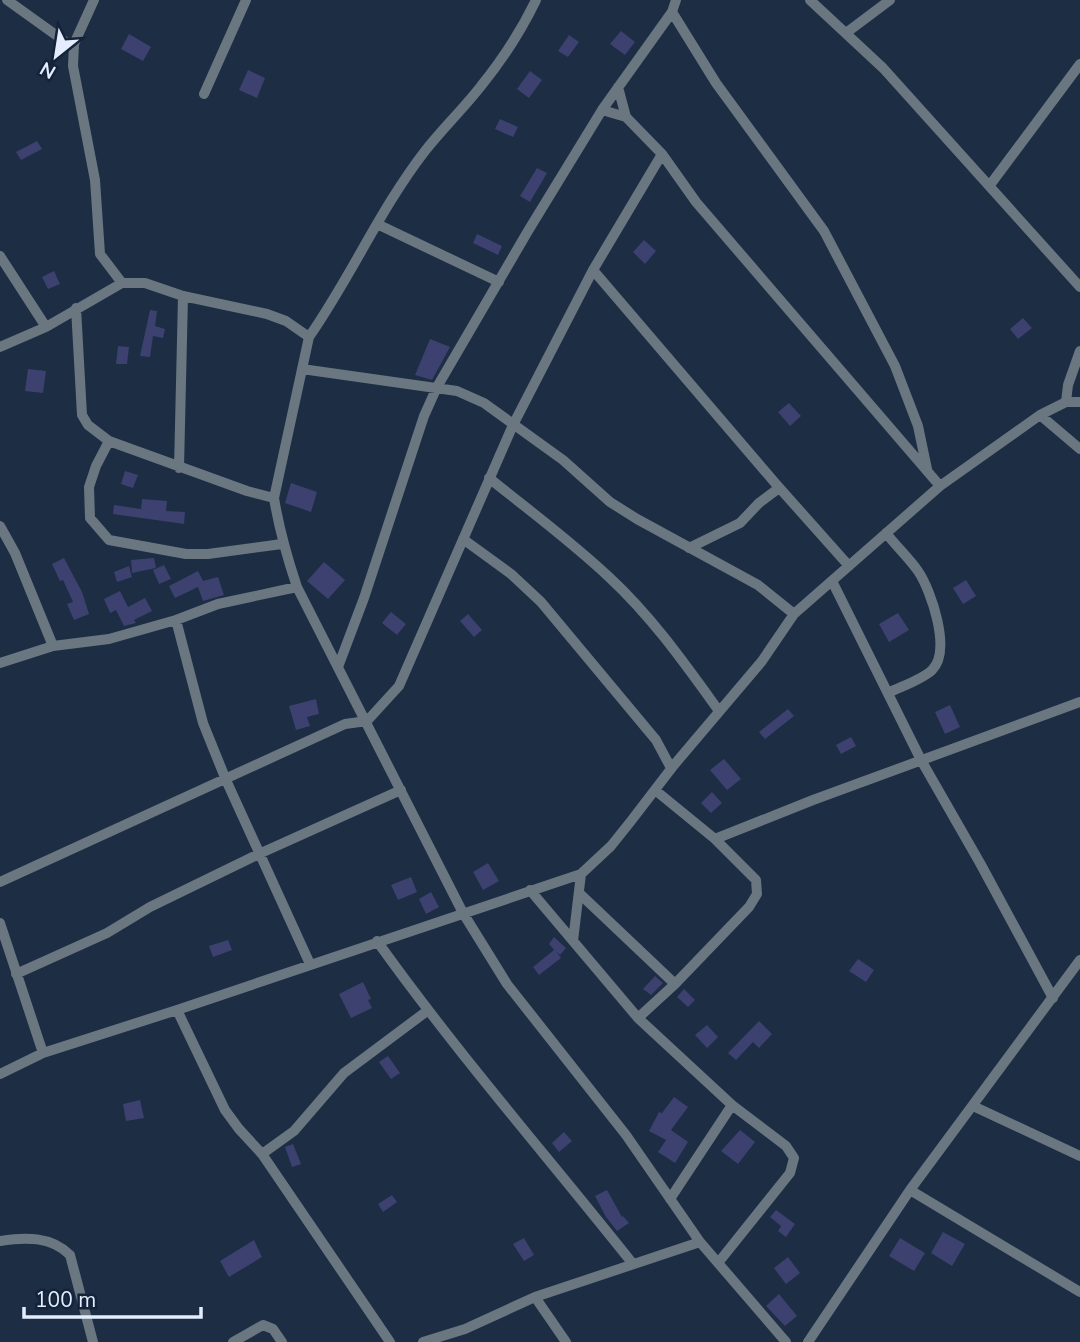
<svg xmlns="http://www.w3.org/2000/svg" width="1080" height="1342" viewBox="0 0 1080 1342" font-family="'Nunito Sans',sans-serif">
  <style>
    .building { fill: #3c4170 }
    .lines { fill: none; stroke-linecap: round; stroke-linejoin: round }
    .street { stroke: #6a7780; stroke-width: 10 }
  </style>
  <rect width="100%" height="100%" fill="#1d2d44"/>
  <path class="building" d="M621 31 635 42 625 55 610 44Z
    M129 34 151 47 143 61 121 49Z
    M569 35 579 42 568 57 558 51Z
    M248 70 265 78 257 98 239 90Z
    M530 71 542 80 529 98 517 89Z
    M500 119 518 127 513 137 495 129Z
    M37 141 42 149 21 160 16 152Z
    M537 168 547 173 530 202 520 196Z
    M477 234 502 246 498 255 473 243Z
    M644 240 656 251 645 264 633 252Z
    M54 271 60 284 48 289 42 277Z
    M150 310 157 311 155 326 165 329 163 338 153 336 150 357 140 356Z
    M1023 318 1032 328 1018 339 1010 329Z
    M430 339 450 347 432 380 415 375Z
    M118 346 129 347 127 364H116Z
    M28 369 46 371 43 393 25 391Z
    M789 403 801 416 790 426 778 412Z
    M125 471 138 475 133 488 121 484Z
    M291 483 317 492 311 512 285 503Z
    M142 499 167 501 166 511 185 512 184 524 113 514 114 505 141 509Z
    M64 558 82 592 89 614 74 620 67 604 73 602 63 580 60 581 52 564Z
    M154 558 156 568 132 573 131 560Z
    M324 562 345 580 328 599 307 581Z
    M164 565 171 579 159 584 153 570Z
    M129 566 132 577 117 582 114 572Z
    M198 571 203 581 218 577 224 595 203 601 198 587 175 598 169 586Z
    M966 580 976 596 963 604 953 588Z
    M120 591 128 607 145 598 152 611 134 620 136 623 124 626 116 610 110 613 104 599Z
    M391 612 406 624 397 635 382 623Z
    M898 613 909 630 889 642 879 624Z
    M468 614 482 630 474 637 460 621Z
    M316 699 319 714 307 717 310 726 296 730 289 706Z
    M950 705 960 727 945 734 935 712Z
    M788 709 794 716 765 739 759 732Z
    M851 737 856 746 841 754 836 745Z
    M724 759 741 779 727 790 710 770Z
    M712 792 722 803 711 813 701 803Z
    M488 863 499 881 483 890 473 872Z
    M411 877 417 892 398 900 391 885Z
    M431 892 439 907 426 914 419 899Z
    M554 937 566 948 560 955 556 951 561 958 539 975 533 967 554 950 549 944Z
    M228 940 232 950 213 957 209 946Z
    M858 959 874 970 866 982 849 971Z
    M655 976 663 983 651 995 643 989Z
    M363 982 371 999 368 1000 372 1008 351 1018 339 994Z
    M684 989 695 1000 688 1007 677 997Z
    M759 1021 772 1034 759 1048 753 1042 736 1060 728 1053Z
    M707 1025 718 1037 707 1048 695 1035Z
    M388 1056 400 1073 391 1079 379 1062Z
    M674 1097 688 1107 671 1130 688 1142 675 1163 658 1152 666 1140 649 1131 659 1112 662 1113Z
    M140 1100 144 1118 126 1121 123 1104Z
    M740 1130 755 1142 738 1164 721 1151Z
    M564 1132 572 1141 559 1152 552 1143Z
    M293 1144 301 1164 292 1167 285 1147Z
    M607 1190 622 1217 623 1216 629 1223 617 1231 606 1217 595 1196Z
    M392 1195 397 1202 383 1212 378 1204Z
    M776 1210 795 1224 786 1237 778 1231 781 1226 770 1217Z
    M943 1232 965 1244 952 1266 931 1253Z
    M524 1238 534 1255 524 1261 513 1244Z
    M900 1238 925 1253 914 1271 889 1256Z
    M254 1240 262 1257 229 1277 220 1261Z
    M788 1257 800 1273 786 1284 774 1268Z
    M779 1294 797 1316 785 1326 766 1306Z"/>
  <g class="lines">
    <path class="street" d="M7 0 74 48
      M94 0 74 44 73 66 95 180 100 254 122 283
      M536 0C521 31 503 59 481 86 464 108 443 128 425 151 380 209 351 277 309 337L274 498C279 529 287 557 297 587L463 913 507 984 626 1135 700 1242 786 1342
      M810 0 883 68 1080 287
      M672 12 716 83 824 231 895 366 918 426 927 469
      M846 33 890 0
      M618 87 626 117
      M204 94 246 0
      M602 110 626 117 662 154 696 202 940 486
      M990 185 1080 64
      M377 224 499 282
      M0 256 46 327
      M593 270 776 484 849 566
      M76 308 82 415 88 425 109 441 247 491 274 498
      M0 347 46 327 122 283H145L183 296 267 314 286 321 309 337
      M302 369 457 391 484 403 563 460 610 502 637 519 758 585 794 614
      M1066 402 1068 385 1080 351
      M1040 415 1080 449
      M109 441 96 466 89 487 90 518 109 540 186 554H208L282 544
      M179 468 183 296
      M489 478C530 511 572 542 610 578 652 617 685 664 719 711
      M0 526 15 553 53 646
      M886 533C896 546 909 558 918 571 931 590 952 651 932 670 921 680 902 686 888 693
      M463 539 511 574 541 602 656 740 671 768
      M689 548 740 523 759 503 779 488
      M832 581 921 760 980 863 1053 998
      M176 620 203 723 226 780 310 964
      M0 663 53 646 109 639 176 620 218 604 297 587
      M338 667 364 598 424 416 437 387 528 231 602 110 672 12 676 0
      M715 839 813 800 1080 702
      M0 882 345 724 367 721 399 686 513 425 593 270 662 154
      M530 890 638 1018 675 984 749 907 757 894 756 880 715 839 655 790
      M579 893 675 984
      M0 923 43 1053
      M377 941C457 1053 548 1157 633 1264
      M573 941 581 874
      M16 974 107 933 150 907 261 853 401 790
      M177 1010 225 1110 239 1129 262 1154 390 1342
      M638 1018 732 1105 670 1199
      M0 1074 43 1053 177 1010 581 874 611 846 631 821 674 765 762 661 794 614 940 486 1040 415 1066 402H1080
      M973 1106 1080 1156
      M262 1154 294 1131 344 1073 427 1011
      M910 1190 1080 1292
      M0 1241C25 1237 51 1236 70 1255L93 1342
      M718 1263 790 1173 794 1158 786 1146 732 1105
      M535 1297 566 1342
      M233 1342 263 1325 273 1329 282 1342
      M423 1342 465 1329 535 1297 700 1242
      M808 1342 910 1190 1080 960"/>
  </g>
  <g transform="translate(56 56) rotate(210)" stroke="#142339" stroke-width="5" paint-order="stroke">
  <path d="M0-5L12 26L0 18L-12 26Z" fill="#e3edfd"/>
  <text y="-10" font-size="19" font-weight="bold" text-anchor="middle" fill="#e3edfd">N</text>
  </g>
  <path d="M24 1307v10h177v-10" fill="none" stroke="#e3edfd" stroke-width="3.5"/>
  <text x="35" y="1307" font-size="21" fill="#e3edfd" stroke="#142339" stroke-width="5" paint-order="stroke">100 m</text>
</svg>
